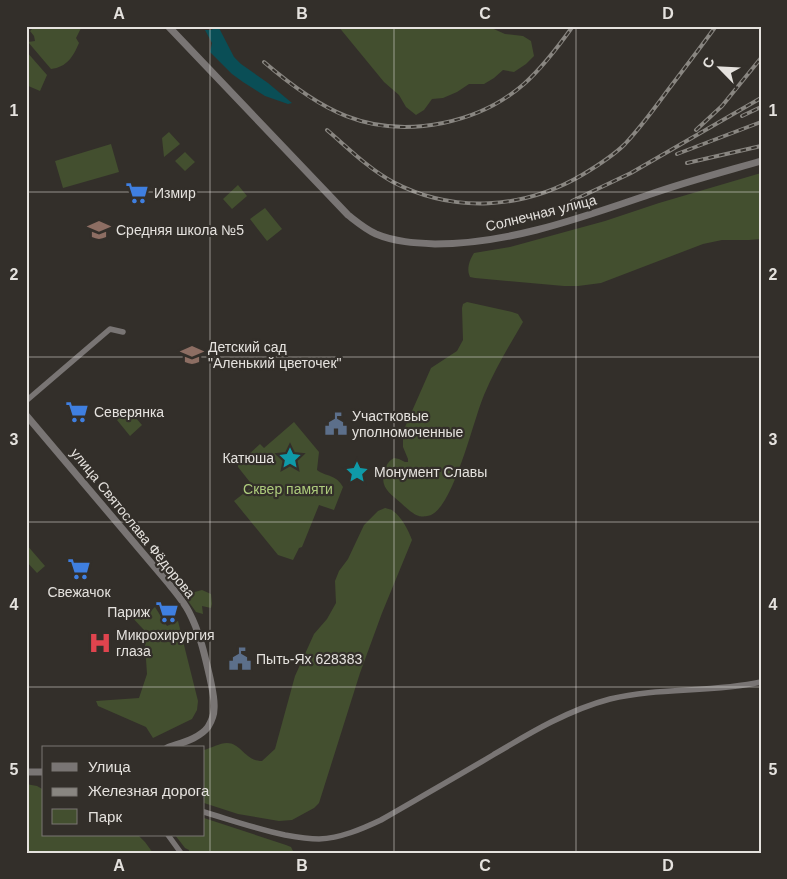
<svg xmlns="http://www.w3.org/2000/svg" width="787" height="879" viewBox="0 0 787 879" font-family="Arial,sans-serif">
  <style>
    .green { fill: #434f2f }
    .water { fill: #0a4e56 }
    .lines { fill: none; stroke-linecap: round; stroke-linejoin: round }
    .minor { stroke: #797574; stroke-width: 5.5 }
    .tertiary { stroke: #797574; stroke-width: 7 }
    .rail-casing { stroke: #898681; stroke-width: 4 }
    .rail { stroke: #332f2a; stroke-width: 2; stroke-dasharray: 5.5; stroke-linecap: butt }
    .grid { fill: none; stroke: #e5e2de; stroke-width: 1; stroke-opacity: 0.55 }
    .labels { text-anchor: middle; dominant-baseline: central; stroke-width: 4.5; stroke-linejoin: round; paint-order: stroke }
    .poi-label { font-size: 14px; fill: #e5e2de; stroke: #332f2a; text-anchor: start }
    .street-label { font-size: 14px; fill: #e5e2de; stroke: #332f2a }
    .park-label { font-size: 14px; fill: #adcb7c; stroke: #332f2a }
    .neatline { fill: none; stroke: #e5e2de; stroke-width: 2 }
    .grid-label { font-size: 16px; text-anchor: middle; font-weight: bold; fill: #e5e2de }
  </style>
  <rect width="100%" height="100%" fill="#332f2a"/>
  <path class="green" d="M35 26H82L76 38 79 43C73 57 67 67 51 69L28 42 35 41 34 36 30 31Z
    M338 26H487L505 34 523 36 531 41 534 56 526 64 514 72 503 70 494 78 484 84H469L457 92 443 98 432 99 424 110 416 115 406 107 399 95 384 82Z
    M26 51 47 75 40 91 26 85Z
    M169 132 180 144 164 157 162 138Z
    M111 144 119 172 63 188 55 161Z
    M185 152 195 162 185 171 175 161Z
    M761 173V239L749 240H722L703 244 601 283 578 286H564L475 278 470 277C466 269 470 259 474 253L510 247 605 221 659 203Z
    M238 185 247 196 232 209 223 199Z
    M265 208 282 229 267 241 250 219Z
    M467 302 512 312 518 314 523 322C509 346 495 369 484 395 473 421 454 505 431 515 429 516 421 517 419 516 414 515 405 507 401 503 391 494 380 488 384 473 386 466 387 462 394 458L399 459 405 462H408V459L403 447V438L405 427 431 368 457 351 463 340 462 308 463 304Z
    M129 410 142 425 130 436 117 420Z
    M294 422 319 452 317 470C326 477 336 474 343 487L334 510 319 505 302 547 299 548 293 560 278 555 234 501 253 486 238 467V464L260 444 264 448Z
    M385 508C386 508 393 510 393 511 401 516 409 531 412 540L382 613 360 673 319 803 314 808 292 820 279 821 238 814 204 803V750C211 748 220 743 227 743 241 743 245 761 262 761L275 749 295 676 314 634 327 619 336 603 335 581 339 571 348 559 364 525 378 511Z
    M26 544 45 566 37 573 26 561Z
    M202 590 211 594 212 604 211 608 202 606 203 614 196 612 186 598 191 593Z
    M155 607 167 626 178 621 198 701 197 710 192 719 153 738 146 727 98 706 96 701 139 698 147 674 144 630 129 614 133 611 141 620Z
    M26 784 37 786 44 790V835H138L145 842 153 853H26V801L28 796 26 795Z
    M204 818 286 845 291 847 294 853H189V850L185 848 175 835H204Z"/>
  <path class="water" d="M214 26H218L234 57 241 64 268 83 292 103 288 104 265 96 243 82 232 74 210 52 212 43 205 30H212Z"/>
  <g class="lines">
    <path class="minor" d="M26 401 110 329 123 332
      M204 812C231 820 257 829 285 835 296 837 308 839 319 839 341 838 362 829 381 820 419 798 456 777 493 755 530 733 568 710 610 699 659 687 711 693 761 682
      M168 835 181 853"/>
    <path class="tertiary" d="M168 26 348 215C357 222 365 229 376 234 395 242 415 243 435 244 509 244 580 218 648 195 685 182 723 172 761 161
      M26 415 169 584C176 593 184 602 189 612 200 633 205 656 210 678 212 688 215 699 214 709 214 715 211 722 208 727 199 739 180 743 167 748
      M26 772H44"/>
    <defs>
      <path id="rail" d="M264 62C320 110 368 138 443 123 473 117 501 104 524 84 543 67 558 47 573 26
        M742 116 761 107
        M327 130C348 148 369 169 393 182 454 214 524 209 582 175 597 166 613 156 625 144 641 127 654 109 668 90 684 69 700 48 716 26
        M696 130 722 106 761 58
        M677 154 761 122
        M687 163 761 146
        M572 201 631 173 761 98"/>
    </defs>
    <use href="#rail" class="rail-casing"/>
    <use href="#rail" class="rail"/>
  </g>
  <path class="grid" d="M210 26V853M394 26V853M576 26V853M26 192H761M26 357H761M26 522H761M26 687H761"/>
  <defs>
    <symbol id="supermarket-bare" viewBox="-9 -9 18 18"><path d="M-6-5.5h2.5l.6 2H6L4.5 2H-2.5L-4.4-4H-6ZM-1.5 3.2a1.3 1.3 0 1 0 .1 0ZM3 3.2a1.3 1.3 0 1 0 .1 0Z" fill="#3f7fe0" stroke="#332f2a" stroke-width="2.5" paint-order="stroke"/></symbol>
    <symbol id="school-bare" viewBox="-9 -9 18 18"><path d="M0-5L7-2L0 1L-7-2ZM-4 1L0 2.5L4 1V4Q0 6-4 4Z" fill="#8d6e63" stroke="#332f2a" stroke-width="2.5" paint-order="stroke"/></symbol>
    <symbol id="civic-bare" viewBox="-9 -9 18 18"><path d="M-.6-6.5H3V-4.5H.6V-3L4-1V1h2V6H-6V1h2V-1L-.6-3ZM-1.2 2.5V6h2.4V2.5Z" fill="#5c6f8a" stroke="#332f2a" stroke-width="2.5" paint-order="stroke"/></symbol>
    <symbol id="sight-bare" viewBox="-9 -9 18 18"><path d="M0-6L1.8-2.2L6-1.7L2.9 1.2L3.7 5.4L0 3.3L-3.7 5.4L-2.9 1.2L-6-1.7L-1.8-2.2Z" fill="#0f9aa8" stroke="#332f2a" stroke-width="2.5" paint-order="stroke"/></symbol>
    <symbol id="hospital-bare" viewBox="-9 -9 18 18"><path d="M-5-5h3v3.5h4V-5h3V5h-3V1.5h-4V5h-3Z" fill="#e0444e" stroke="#332f2a" stroke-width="2.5" paint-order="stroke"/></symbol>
  </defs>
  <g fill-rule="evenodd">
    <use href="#supermarket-bare" x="121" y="177" width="32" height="32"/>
    <use href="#school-bare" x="83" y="214" width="32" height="32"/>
    <use href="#school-bare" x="176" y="339" width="32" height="32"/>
    <use href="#supermarket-bare" x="61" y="396" width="32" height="32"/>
    <use href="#civic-bare" x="320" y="408" width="32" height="32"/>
    <use href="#sight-bare" x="274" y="442" width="32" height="32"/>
    <use href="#sight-bare" x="341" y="456" width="32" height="32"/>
    <use href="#supermarket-bare" x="63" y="553" width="32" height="32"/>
    <use href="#supermarket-bare" x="151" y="596" width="32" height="32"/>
    <use href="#hospital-bare" x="84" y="627" width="32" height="32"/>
    <use href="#civic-bare" x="224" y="643" width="32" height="32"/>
  </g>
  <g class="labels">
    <g class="poi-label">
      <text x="154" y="193">Измир</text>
      <text x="116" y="230">Средняя школа №5</text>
      <text x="208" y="347">Детский сад<tspan x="208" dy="16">"Аленький цветочек"</tspan></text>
      <text x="94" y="412">Северянка</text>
      <text x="352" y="416">Участковые<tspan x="352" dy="16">уполномоченные</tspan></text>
      <text x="274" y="458" text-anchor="end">Катюша</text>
      <text x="374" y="472">Монумент Славы</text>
      <text x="79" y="592" text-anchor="middle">Свежачок</text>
      <text x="150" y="612" text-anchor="end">Париж</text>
      <text x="116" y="635">Микрохирургия<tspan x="116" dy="16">глаза</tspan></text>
      <text x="256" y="659">Пыть-Ях 628383</text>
    </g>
    <g class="street-label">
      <text transform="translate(541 213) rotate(-14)">Солнечная улица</text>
      <text transform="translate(133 523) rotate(51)">улица Святослава Фёдорова</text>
    </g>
    <g class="park-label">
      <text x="288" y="489">Сквер памяти</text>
    </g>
  </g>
  <rect width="787" height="879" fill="none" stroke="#332f2a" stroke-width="55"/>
  <rect x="42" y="746" width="162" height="90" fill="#332f2a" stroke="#7a7772"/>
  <rect x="52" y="763" width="25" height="8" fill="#797574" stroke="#7a7772"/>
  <text x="88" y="772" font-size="15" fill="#e5e2de">Улица</text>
  <rect x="52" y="788" width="25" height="8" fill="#898681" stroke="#7a7772"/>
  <text x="88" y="796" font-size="15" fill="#e5e2de">Железная дорога</text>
  <rect x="52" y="809" width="25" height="15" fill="#434f2f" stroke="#7a7772"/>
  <text x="88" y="822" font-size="15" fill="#e5e2de">Парк</text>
  <g transform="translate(720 68) rotate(294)" stroke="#332f2a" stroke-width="4" paint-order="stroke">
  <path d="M0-4L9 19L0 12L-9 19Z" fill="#e5e2de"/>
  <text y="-8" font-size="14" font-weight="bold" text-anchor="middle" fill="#e5e2de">С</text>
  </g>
  <rect x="28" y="28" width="732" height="824" class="neatline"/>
  <g class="grid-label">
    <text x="119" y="19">A</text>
    <text x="302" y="19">B</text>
    <text x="485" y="19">C</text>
    <text x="668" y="19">D</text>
    <text x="14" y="116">1</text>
    <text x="773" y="116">1</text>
    <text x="14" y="280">2</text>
    <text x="773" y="280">2</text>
    <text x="14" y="445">3</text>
    <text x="773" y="445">3</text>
    <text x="14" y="610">4</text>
    <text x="773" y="610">4</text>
    <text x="14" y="775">5</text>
    <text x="773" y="775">5</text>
    <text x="119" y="871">A</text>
    <text x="302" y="871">B</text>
    <text x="485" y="871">C</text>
    <text x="668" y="871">D</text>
  </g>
</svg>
